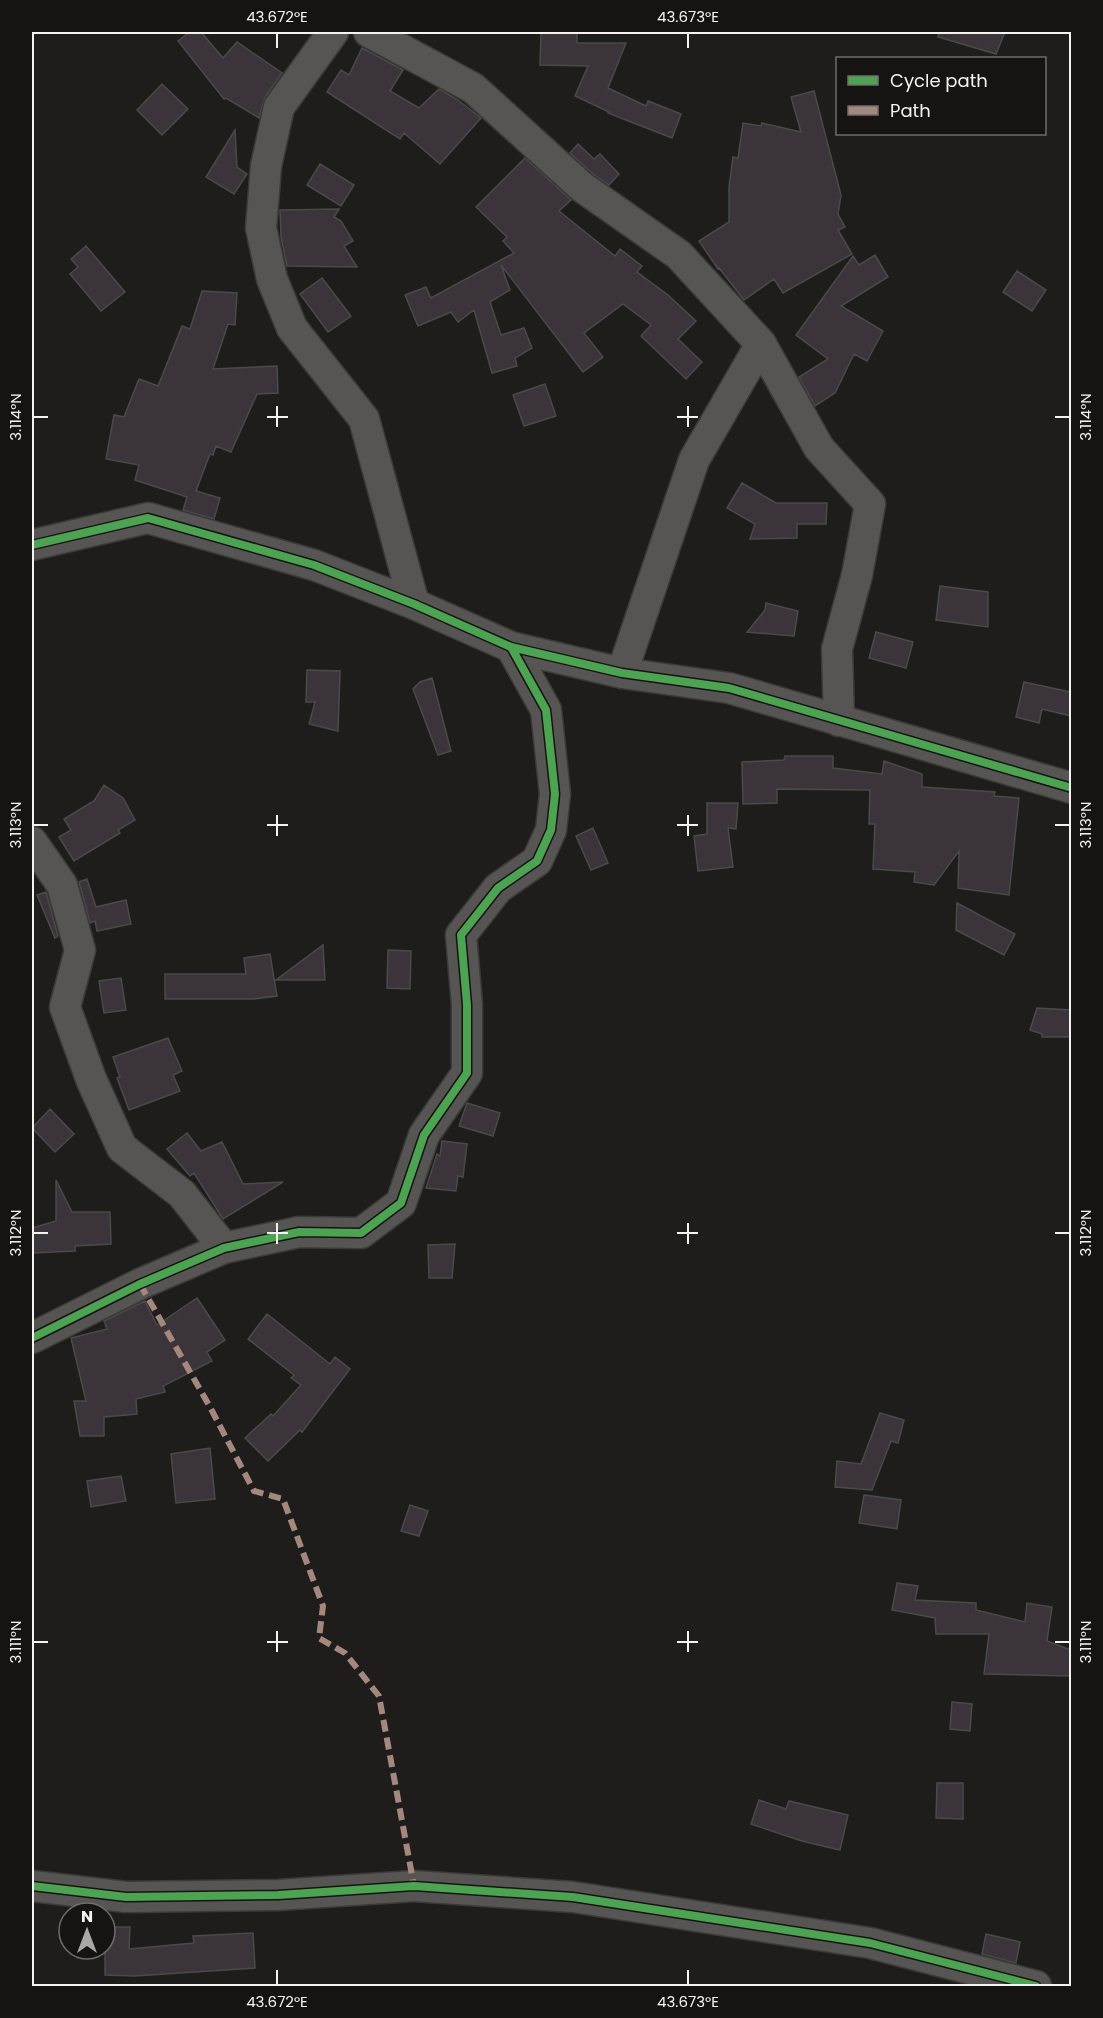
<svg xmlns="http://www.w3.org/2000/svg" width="1103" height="2018" viewBox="0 0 1103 2018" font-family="Poppins,sans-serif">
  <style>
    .building { fill: #3b353b; stroke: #4a4a49; stroke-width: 1.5 }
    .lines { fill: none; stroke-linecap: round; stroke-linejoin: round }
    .minor-casing { stroke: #3b3a39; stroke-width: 33 }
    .minor { stroke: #565554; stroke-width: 30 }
    .quiet { stroke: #a5887d; stroke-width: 6; stroke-dasharray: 12 6; stroke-linecap: butt }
    .cycleway-casing { stroke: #161412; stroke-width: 11 }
    .cycleway { stroke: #4ca352; stroke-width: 8 }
    .ticks { fill: none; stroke: #f5f3f2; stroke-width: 2 }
    .neatline { fill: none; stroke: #f5f3f2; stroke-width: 2 }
    .ticks-label { font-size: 15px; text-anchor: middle; fill: #f5f3f2 }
  </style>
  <rect width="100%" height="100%" fill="#1e1d1c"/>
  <path class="building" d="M190 32H201L223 58 237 42 282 73 265 97 259 118 226 98 224 99 178 41Z
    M541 32H577V43H626L608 88 646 106 648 101 681 114 672 138 608 113 609 112 575 96 588 66 540 65Z
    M939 32H1005L996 54 938 37Z
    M362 48 403 70 390 91 419 108 439 89 458 100 481 118 440 164 404 133 400 139 327 92 341 70 349 75Z
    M162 84 188 109 162 135 137 110Z
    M814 91 841 195 838 214 845 227 838 230 852 254 783 293 774 279 744 300 719 268 718 269 699 241 729 222V187L733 157 738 158 743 123 761 126 762 123 801 132 791 97Z
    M235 130 237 167 247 174 234 194 206 177Z
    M578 144 594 159 600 154 619 174 609 185 593 174 570 153Z
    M525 158 571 200 559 211 615 256 620 249 642 266 637 272 668 295 696 321 678 339 702 362 686 379 641 336 651 325 623 304 584 333 603 357 583 372 501 265 510 290 490 302 501 335 524 328 532 348 515 358 517 366 492 373 474 310 458 322 451 312 418 326 405 295 426 287 431 298 514 253 503 241 507 237 476 207Z
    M320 164 354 185 341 206 307 185Z
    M339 209 334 217 341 221 353 241 344 246 357 267 287 266 281 237 280 210Z
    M86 246 125 292 101 311 70 274 78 267 71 259Z
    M875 255 888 277 841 306 883 331 867 361 854 354 835 393 815 406 799 377 828 359 796 335 853 256 859 265Z
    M1017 271 1046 290 1032 311 1003 292Z
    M322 278 351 316 328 332 300 294Z
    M202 291 237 293 235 325 228 324 213 369 277 366 278 393 257 394 231 452 216 446 213 455 210 454 196 491 220 498 214 519 183 510 187 497 135 480 139 465 106 459 114 415 124 417 139 379 158 386 182 326 190 329Z
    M545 384 556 416 524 426 513 395Z
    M742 483 776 503H827L826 524H797V538L750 539 755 524 727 508Z
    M940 586 988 592V627L936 620Z
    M766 603 798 611 794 636 747 632 765 610Z
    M876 632 913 642 906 668 869 658Z
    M307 670 340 671 338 731 309 724 315 702H306Z
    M432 678 451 751 438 755 413 689 420 682Z
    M1024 682 1071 692V716L1042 709 1039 723 1016 717Z
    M785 756H833V768L882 774 884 761 922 774V787L995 792 994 796 1019 798 1009 895 958 888 959 851 934 885 914 882 915 872 873 869 875 824H869L870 790 777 789V803L743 804 742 762 784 760Z
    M104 785 123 798 135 820 118 830 120 833 74 861 59 837 71 830 64 819 94 801Z
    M707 803H738L736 829 728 828 733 867 698 871 694 836 707 834Z
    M593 828 608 863 591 870 576 836Z
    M87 879 96 907 126 900 131 924 97 931 95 921 90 923 79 882Z
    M46 892 58 936 55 938 37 895Z
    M957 903 1015 934 1004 955 956 930Z
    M323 945 325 980H276Z
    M388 950 411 951 410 989 387 988Z
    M270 954 277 996 253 999H165V974H246L244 958Z
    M121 978 126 1010 104 1013 99 981Z
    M1037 1008 1071 1010V1037H1042V1034L1030 1030Z
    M168 1038 182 1071 173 1075 180 1091 129 1110 117 1078 120 1077 113 1057Z
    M467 1103 500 1113 493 1136 459 1126Z
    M50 1109 74 1134 55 1152 32 1128Z
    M187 1133 201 1151 222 1142 243 1184 283 1182 223 1219 194 1173 190 1176 167 1149Z
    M442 1141 467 1144 463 1177 458 1176 456 1191 426 1188 437 1154 440 1156Z
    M56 1180 72 1212H110L111 1244 75 1246V1251L32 1253V1228L56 1221Z
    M455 1244 452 1278H429L428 1245Z
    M197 1298 225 1340 207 1352 212 1361 163 1386 165 1392 136 1399 137 1414 104 1417V1436H80L74 1401H86L71 1338 107 1329 104 1321 145 1301 157 1325Z
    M267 1314 330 1364 335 1357 350 1369 302 1432 300 1430 268 1461 245 1438 271 1414 273 1416 301 1385 291 1378 294 1375 248 1339Z
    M880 1413 904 1420 898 1443 891 1441 872 1490 835 1487 837 1461 861 1464Z
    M210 1448 215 1499 176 1503 171 1454Z
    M121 1476 126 1501 91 1507 87 1481Z
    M864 1495 901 1500 897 1529 859 1523Z
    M410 1505 428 1511 419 1536 401 1531Z
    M897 1583 918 1586 915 1600 976 1603V1610L1025 1622 1027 1603 1052 1607 1047 1641 1071 1650V1676L984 1674 989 1634H936L935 1618 892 1610Z
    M952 1702 972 1704 970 1731 950 1729Z
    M937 1783H963V1819L936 1818Z
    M759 1800 786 1809 789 1801 848 1815 840 1850 802 1841 751 1824Z
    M105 1927H130L129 1949 194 1943 193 1936 253 1933 255 1968 135 1976 105 1975Z
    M986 1934 1020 1942 1016 1963 982 1954Z"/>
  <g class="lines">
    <defs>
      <path id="minor" d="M333 32 279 107 266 166 261 228 272 279 292 328 364 419 414 604
        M369 32 473 88 582 187 679 255 761 344 819 448 870 504 857 575 837 649 839 721
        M32 545 148 518 314 565 414 604 511 647 622 673 729 688 1072 788
        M622 673 694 460 761 344
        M32 842 62 885 80 950 65 1007 91 1079 122 1148 182 1194 224 1248
        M32 1338 140 1284 224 1248 299 1232 361 1233 401 1203 424 1135 467 1073V1005L461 935 498 888 537 861 551 830 555 794 546 710 511 647
        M32 1886 126 1897 278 1895 414 1886 573 1897 870 1943 1036 1986"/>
    </defs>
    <use href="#minor" class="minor-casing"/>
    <use href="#minor" class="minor"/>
    <path class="quiet" d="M140 1284 210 1407 254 1491 283 1499 323 1606 319 1638 345 1653 379 1696 414 1886"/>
    <defs>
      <path id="cycleway" d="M32 545 148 518 314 565 414 604 511 647 622 673 729 688 1072 788
        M32 1338 140 1284 224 1248 299 1232 361 1233 401 1203 424 1135 467 1073V1005L461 935 498 888 537 861 551 830 555 794 546 710 511 647
        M32 1886 126 1897 278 1895 414 1886 573 1897 870 1943 1036 1986"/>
    </defs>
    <use href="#cycleway" class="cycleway-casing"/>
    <use href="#cycleway" class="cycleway"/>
  </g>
  <path class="ticks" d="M277 33V48M688 33V48M277 406V427M688 406V427M33 417H48M267 417H288M677 417H698M1055 417H1070M277 815V836M688 815V836M33 825H48M267 825H288M677 825H698M1055 825H1070M277 1223V1244M688 1223V1244M33 1233H48M267 1233H288M677 1233H698M1055 1233H1070M277 1631V1652M688 1631V1652M33 1642H48M267 1642H288M677 1642H698M1055 1642H1070M277 1970V1985M688 1970V1985"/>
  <rect width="1103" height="2018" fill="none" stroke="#161412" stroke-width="66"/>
  <rect x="836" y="57" width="210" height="78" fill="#161412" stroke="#6f6d6c" stroke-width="1.5"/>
  <rect x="848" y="76" width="30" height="9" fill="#4ca352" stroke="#6f6d6c" stroke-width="1.5"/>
  <text x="890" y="87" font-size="18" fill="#f5f3f2">Cycle path</text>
  <rect x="848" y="106" width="30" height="9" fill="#a5887d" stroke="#6f6d6c" stroke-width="1.5"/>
  <text x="890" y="117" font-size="18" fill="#f5f3f2">Path</text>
  <g transform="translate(87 1931)"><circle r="28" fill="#161412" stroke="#6f6d6c" stroke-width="1.5"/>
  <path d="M0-4.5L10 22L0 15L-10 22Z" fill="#aaa8a7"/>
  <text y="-9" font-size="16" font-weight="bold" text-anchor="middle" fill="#f5f3f2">N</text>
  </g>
  <rect x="33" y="33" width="1037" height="1952" class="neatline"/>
  <g class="ticks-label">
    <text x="277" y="22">43.672°E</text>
    <text x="688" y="22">43.673°E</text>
    <text transform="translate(16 417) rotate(-90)" y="5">3.114°N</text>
    <text transform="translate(1086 417) rotate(-90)" y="5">3.114°N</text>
    <text transform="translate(16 825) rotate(-90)" y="5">3.113°N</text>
    <text transform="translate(1086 825) rotate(-90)" y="5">3.113°N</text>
    <text transform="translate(16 1233) rotate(-90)" y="5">3.112°N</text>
    <text transform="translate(1086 1233) rotate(-90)" y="5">3.112°N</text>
    <text transform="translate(16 1642) rotate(-90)" y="5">3.111°N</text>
    <text transform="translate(1086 1642) rotate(-90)" y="5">3.111°N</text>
    <text x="277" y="2007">43.672°E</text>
    <text x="688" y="2007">43.673°E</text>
  </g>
</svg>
